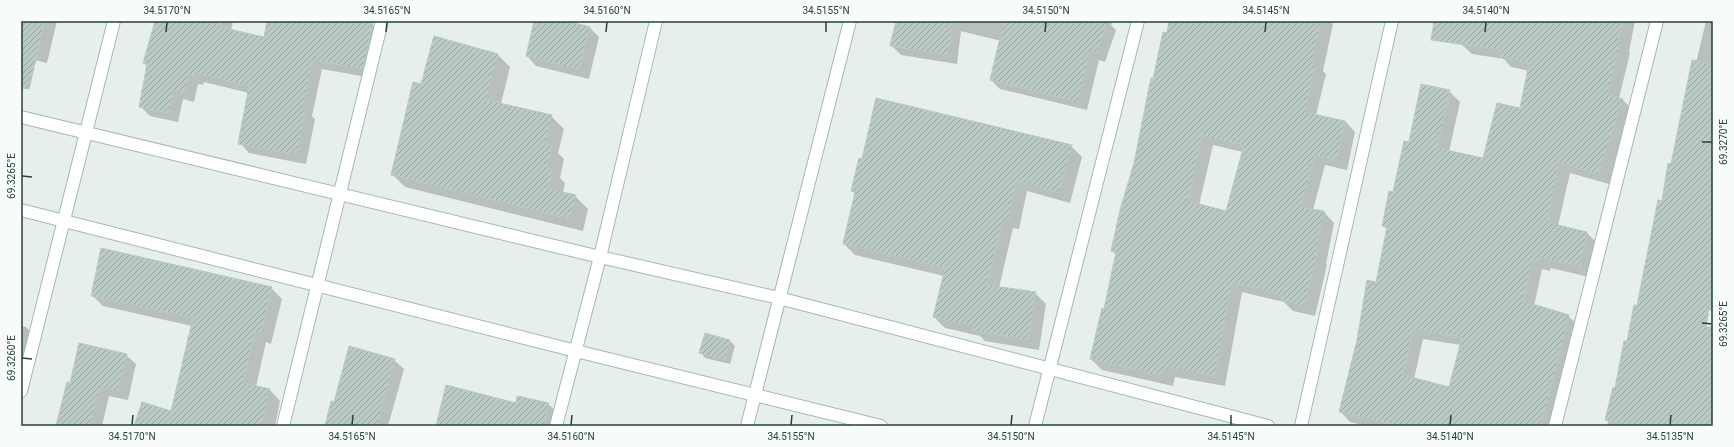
<svg xmlns="http://www.w3.org/2000/svg" width="1734" height="447" viewBox="0 0 1734 447" font-family="Roboto,sans-serif">
  <style>
    .shadow { fill: #0003; fill-rule: evenodd }
    .building { fill: url(#building-hatch); stroke: #b8c9c2; fill-rule: evenodd }
    .lines { fill: none; stroke-linecap: round; stroke-linejoin: round }
    .minor-casing { stroke: #a8b8b2; stroke-width: 14 }
    .minor { stroke: #fff; stroke-width: 12 }
    .ticks { fill: none; stroke: #24423a; stroke-width: 1.5 }
    .neatline { fill: none; stroke: #24423a; stroke-width: 1.5 }
    .ticks-label { font-size: 10px; text-anchor: middle; fill: #24423a }
  </style>
  <defs>
    <pattern id="building-hatch" width="6" height="6" patternUnits="userSpaceOnUse"><rect width="6" height="6" fill="#bbcac4"/><path d="M-1 1l2-2M0 6l6-6M5 7l2-2" fill="none" stroke="#98a6a0"/></pattern>
  </defs>
  <rect width="100%" height="100%" fill="#e6efeb"/>
  <path class="shadow" d="M21 21H57L47 63 30 59 21 84Z
    M156 21H233L231 30 264 38 268 21H358L372 24 382 33 372 78 322 69 312 116 315 119 306 164 249 153 240 143 249 93 204 82 203 85 198 84 194 102 183 99 178 122 150 116 140 106 148 67 144 63Z
    M532 21H562L590 28 599 37 589 79 536 66 527 56 535 22Z
    M899 21H1113L1111 25 1116 30 1105 62 1099 60 1087 110 1000 89 991 80 1001 41 961 31 957 64 901 55 892 46Z
    M1170 21H1330L1333 24 1323 71 1326 74 1316 115 1345 121 1355 132 1347 170 1325 165 1313 210 1324 212 1334 223 1326 264 1327 265 1315 316 1293 311 1284 302 1242 292 1225 386 1175 377 1173 386 1102 370 1091 359 1105 310 1117 255 1112 251ZM1213 145 1243 152 1227 213 1199 205Z
    M1467 21H1635L1629 52 1630 53 1619 98 1623 100 1633 110 1609 184 1570 173 1558 226 1587 233 1597 243 1589 277 1551 268 1550 271 1542 269 1534 306 1568 316 1579 326 1554 426H1368L1350 422 1340 411 1376 283 1387 230 1384 226 1410 143 1449 91 1460 102 1449 152 1484 160 1521 110 1529 71 1511 67 1504 59 1472 54 1461 44ZM1423 339 1461 345 1450 388 1414 379Z
    M1706 21H1713V311L1707 310 1697 355 1713 358V426H1607L1608 422 1606 419 1616 389 1638 307Z
    M498 55 510 67 501 104 551 116 564 129 558 153 564 159 560 178 565 183 563 193 575 196 588 209 583 231 405 187 392 174 422 86Z
    M1071 146 1082 157 1070 203 1027 191 1019 229 1013 228 999 288 1035 293 1046 304 1039 350 985 341 980 336 945 328 934 317 944 276 855 255 844 244 855 194 852 190Z
    M271 288 282 299 271 344 266 342 256 387 270 390 280 401 275 426H135L172 412 192 326 103 306 92 295Z
    M21 326 26 327 35 336 21 380Z
    M705 335 730 341 735 346 730 364 705 358 701 353Z
    M126 355 136 364 128 400 109 396 102 426H57L70 384Z
    M394 360 404 369 388 426H326Z
    M447 386 516 404H548L558 413 555 426H436Z"/>
  <path class="building" d="M21 21H45L29 89 21 88Z
    M155 21H221L220 27 264 37 267 21H373L363 69 313 60 303 108H306L297 155 238 144 249 86 195 73 194 76 189 75 185 93 173 90 169 113 139 107 147 64 143 63Z
    M534 21H567L590 27 579 70 526 56Z
    M896 21H953L948 55 890 46Z
    M1004 21H1107L1097 53 1090 51 1078 102 990 80Z
    M1169 21H1321L1312 62 1316 63 1305 112 1345 121 1337 160 1315 155 1301 207 1324 211 1316 253 1317 254 1304 306 1281 300 1282 295 1232 282 1215 376 1165 367 1162 376 1090 359 1102 308 1104 309 1116 252 1111 251 1120 210 1134 163 1151 78 1153 79 1163 32 1167 33ZM1202 136 1244 145 1226 211 1188 201Z
    M1434 21H1623L1618 42H1620L1608 94 1623 99 1598 174 1559 163 1548 217H1550L1549 223 1587 232 1579 267 1541 258 1540 262 1532 260 1523 301 1569 315 1541 426H1399L1339 412 1357 340 1367 280 1376 282 1387 227 1382 226 1389 191 1393 192 1404 141 1409 142 1421 84 1450 90 1437 148 1483 158 1497 103 1520 108 1529 63 1500 57 1501 50 1431 40ZM1413 329 1462 337 1449 387 1403 375Z
    M434 36 498 54 486 100 552 115 545 144 552 146 547 168 553 170 548 189 576 195 570 219 391 175 413 82 421 84Z
    M1692 60 1713 64V283L1706 327H1713V426H1630L1605 420 1613 387 1615 388 1624 341H1627L1634 305H1637L1658 200 1662 201 1668 163 1671 164Z
    M876 98 1072 145 1059 193 1016 181 1009 219 1003 218 987 285 1036 292 1028 340 973 331 974 327 933 317 945 268 843 244 855 192 851 191 859 158 862 159Z
    M101 248 272 287 261 333 255 332 243 383 270 389 261 426H134L142 402 171 411 193 318 91 296Z
    M705 333 730 340 725 360 699 353Z
    M79 343 127 354 118 391 100 387 90 426H56L67 382 70 383Z
    M349 346 395 359 377 426H325L331 401 334 402Z
    M446 385 516 403 517 396 549 403 544 426H436Z"/>
  <g class="lines">
    <defs>
      <path id="minor" d="M21 117 600 257 779 298 1268 426
        M21 210 576 351 881 426
        M21 391 114 21
        M283 426 382 21
        M556 426 600 257 656 21
        M747 426 850 21
        M1035 426 1138 21
        M1301 426 1392 21
        M1555 426 1657 21"/>
    </defs>
    <use href="#minor" class="minor-casing"/>
    <use href="#minor" class="minor"/>
  </g>
  <path class="ticks" d="M166 32 167 22M386 32 387 22M606 32 607 22M826 32V22M1045 32 1046 22M1265 32 1266 22M1485 32 1486 22M1702 142H1712M22 176 32 177M1702 323 1712 324M22 358 32 359M132 425 133 415M352 425 353 415M571 425 572 415M791 425 792 415M1011 425 1012 415M1231 425V415M1450 425 1451 415M1670 425 1671 415"/>
  <rect width="1734" height="447" fill="none" stroke="#f7fbf9" stroke-width="44"/>
  <rect x="22" y="22" width="1690" height="403" class="neatline"/>
  <g class="ticks-label">
    <text x="167" y="14">34.5170°N</text>
    <text x="387" y="14">34.5165°N</text>
    <text x="607" y="14">34.5160°N</text>
    <text x="826" y="14">34.5155°N</text>
    <text x="1046" y="14">34.5150°N</text>
    <text x="1266" y="14">34.5145°N</text>
    <text x="1486" y="14">34.5140°N</text>
    <text transform="translate(1723 142) rotate(-90)" y="4">69.3270°E</text>
    <text transform="translate(11 176) rotate(-90)" y="4">69.3265°E</text>
    <text transform="translate(1723 324) rotate(-90)" y="4">69.3265°E</text>
    <text transform="translate(11 358) rotate(-90)" y="4">69.3260°E</text>
    <text x="132" y="440">34.5170°N</text>
    <text x="352" y="440">34.5165°N</text>
    <text x="571" y="440">34.5160°N</text>
    <text x="791" y="440">34.5155°N</text>
    <text x="1011" y="440">34.5150°N</text>
    <text x="1231" y="440">34.5145°N</text>
    <text x="1450" y="440">34.5140°N</text>
    <text x="1670" y="440">34.5135°N</text>
  </g>
</svg>
